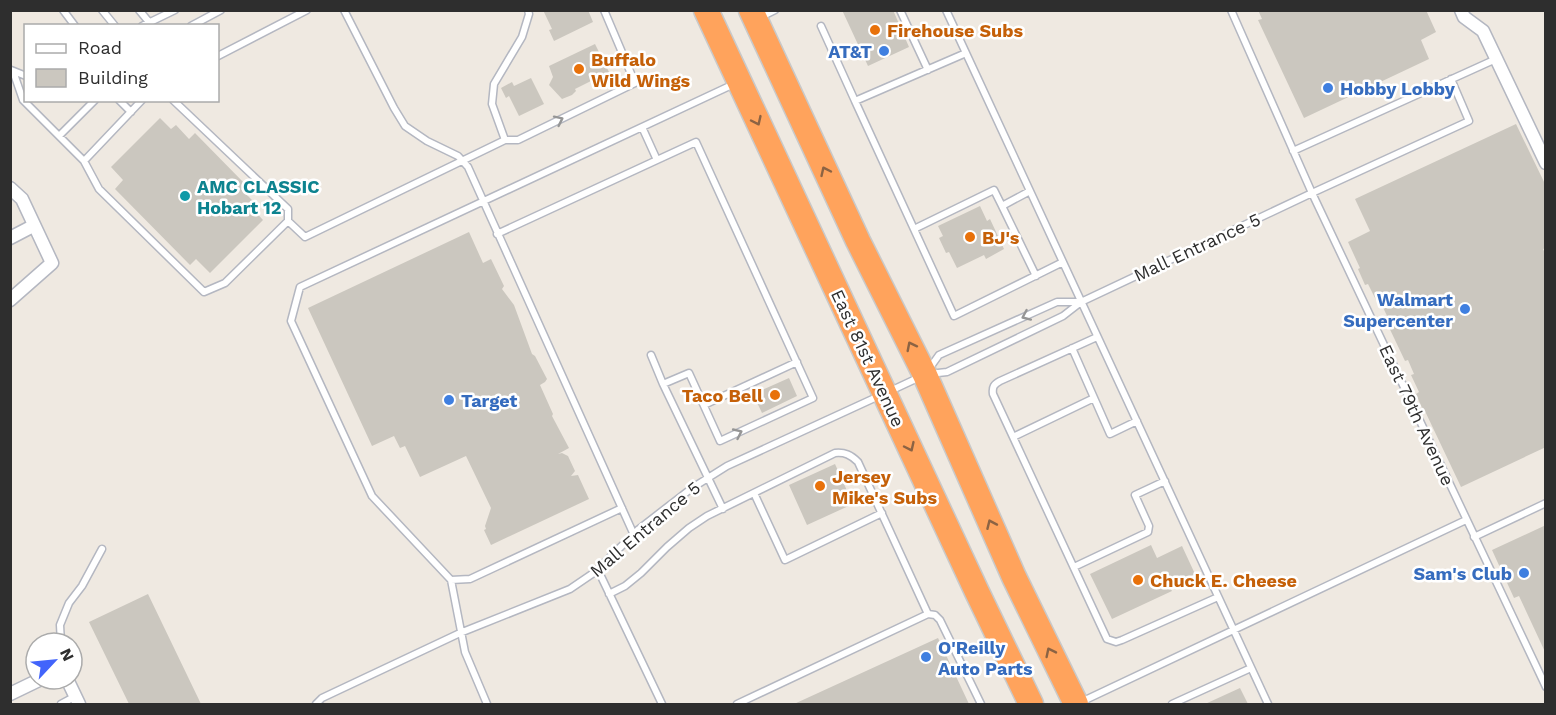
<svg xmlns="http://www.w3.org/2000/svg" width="1556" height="715" viewBox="0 0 1556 715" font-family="'Work Sans',sans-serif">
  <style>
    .building { fill: #cbc7bf }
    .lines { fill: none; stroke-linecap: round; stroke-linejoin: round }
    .lane-casing { stroke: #b4b7c1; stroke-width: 9 }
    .street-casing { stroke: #b4b7c1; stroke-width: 15 }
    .highway-casing { stroke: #c9c9c9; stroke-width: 27 }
    .lane { stroke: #fff; stroke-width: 6 }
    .street { stroke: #fff; stroke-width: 12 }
    .highway { stroke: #ffa35c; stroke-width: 24 }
    .oneway { stroke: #969696 }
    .oneway2 { stroke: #8c6343 }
    .food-dot { fill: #e8710a; stroke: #fff; stroke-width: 2 }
    .shop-dot { fill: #3f7fe0; stroke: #fff; stroke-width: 2 }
    .culture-dot { fill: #0f9aa8; stroke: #fff; stroke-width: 2 }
    .labels { text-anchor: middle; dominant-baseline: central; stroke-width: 5; stroke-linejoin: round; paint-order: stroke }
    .food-label { font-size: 18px; font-weight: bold; fill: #c56008; stroke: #fff; text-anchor: start }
    .shop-label { font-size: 18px; font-weight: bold; fill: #366cbe; stroke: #fff; text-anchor: end }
    .culture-label { font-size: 18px; font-weight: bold; fill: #0d838f; stroke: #fff; text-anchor: start }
    .street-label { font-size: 18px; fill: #2e2e2e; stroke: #fff }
  </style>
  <rect width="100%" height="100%" fill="#efe9e1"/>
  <path class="building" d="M543 10H588L593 22 554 41 549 30 552 29Z
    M842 10H893L909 47 868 66Z
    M1258 10H1426L1436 32 1421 40 1429 59 1304 118 1258 20 1262 19Z
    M595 44 609 72 575 89 576 91 572 95 562 99 549 85 553 77 549 66Z
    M531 78 544 104 519 116 509 96 506 98 501 88 512 82 514 86Z
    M160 118 171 129 176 125 189 139 195 133 246 185 241 189 255 203 251 207 263 220 210 273 196 259 190 265 115 189 123 180 111 167Z
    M1516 124 1546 186V248L1543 249 1546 255V447L1461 487 1424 409 1423 410 1416 394 1419 392 1411 375 1414 374 1408 360 1405 361 1385 319 1388 318 1379 299 1376 300 1368 284 1365 285 1358 269 1360 268 1348 242 1370 231 1355 199Z
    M980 206 987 221 990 219 1004 249 986 259 984 255 957 268 949 252 946 253 939 238 943 236 938 226Z
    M469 232 483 263 491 259 504 286 502 289 514 305 532 354 535 356 547 379 545 382 540 385 553 414 552 416 569 448 558 454 562 453 568 456 575 471 571 476 578 475 589 499 491 545 484 530 486 529 485 526 491 508 466 456 420 477 405 446 400 448 394 436 372 446 308 308Z
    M789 378 797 396 762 413 753 394Z
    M835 464 853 504 807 525 789 485Z
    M1546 525V654L1519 596 1514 598 1492 550Z
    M1151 545 1157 558 1182 546 1195 574 1169 586 1172 591 1112 619 1090 574Z
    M148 594 201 704H129L89 622Z
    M938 638 969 704H794Z
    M1240 688 1248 704H1205Z"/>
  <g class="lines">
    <defs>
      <path id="lane" d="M63 10 75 26
        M102 10 115 26
        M139 10 149 22
        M344 10 394 108 405 126 427 141 458 156 468 167 634 535
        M900 10 928 70
        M946 10 1268 704
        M1231 10 1312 193 1546 687
        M759 18 775 10
        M142 26 175 10
        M191 26 221 10
        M821 26 855 101 966 53
        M218 56 307 10
        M11 70 26 76
        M13 71 23 100 84 161 99 189 204 292 225 283 288 221V209L173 100
        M119 100 131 112
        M855 101 954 316 1063 262
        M642 127 657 160 696 142 813 398 720 441 689 373 663 384 651 355
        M59 136 95 100
        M505 140H518L635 83 604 10
        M1293 151 1496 59
        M84 161 142 100
        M1030 191 1002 206 1036 276
        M288 221 305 237 505 140 492 104 494 84 522 37 529 14 528 10
        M914 229 994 190 1002 206
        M497 234 657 160
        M1097 337 1000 381C994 384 992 387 993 394L1107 639 1116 642 1122 640 1218 597
        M1072 348 1110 434 1137 421
        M929 369 939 355 1057 302H1080
        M929 374 947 372 1063 316 1081 302 1312 193 1469 121 1451 79
        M663 384 723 509
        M888 392 920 377
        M704 405 797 362
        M1013 437 1094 398
        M754 493 785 560 882 513
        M1474 537 1546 503
        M1074 567 1148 532 1149 526 1135 495 1165 481
        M598 570 662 704
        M451 580 470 579 622 508
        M609 594 625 586 641 573 667 547 689 528 707 516 835 453C845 452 851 455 858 462L928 614
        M61 643 60 625 69 603 82 586 102 549
        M1081 702 1466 520
        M61 704 76 696
        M316 704 322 698 460 633 570 589 595 572 639 529 692 488 727 466 879 396
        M487 704 465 652 451 580 372 496 291 321 300 287 734 84
        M737 704 928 614 935 615 940 620 981 704
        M1172 704 1251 668"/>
      <path id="street" d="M1461 10 1464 17 1483 31 1546 163
        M10 188 22 199 52 263 10 300
        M10 238 33 226
        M67 679 79 704
        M10 694 41 679"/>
      <path id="highway" d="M706 10 977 592 1031 704
        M751 10 858 241 925 375 1014 577 1076 704"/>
    </defs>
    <use href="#lane" class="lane-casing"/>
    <use href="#street" class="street-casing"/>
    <use href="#highway" class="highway-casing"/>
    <use href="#lane" class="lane"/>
    <use href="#street" class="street"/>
    <use href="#highway" class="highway"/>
  </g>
  <defs><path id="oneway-chevron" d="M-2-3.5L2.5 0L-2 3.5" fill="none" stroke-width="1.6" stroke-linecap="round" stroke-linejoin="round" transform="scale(1.5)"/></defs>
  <g class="oneway">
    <use href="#oneway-chevron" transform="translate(559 120) rotate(-26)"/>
    <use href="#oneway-chevron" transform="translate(1026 316) rotate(156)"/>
    <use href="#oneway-chevron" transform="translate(738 433) rotate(-25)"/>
  </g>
  <g class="oneway2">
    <use href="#oneway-chevron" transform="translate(757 121) rotate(65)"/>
    <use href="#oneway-chevron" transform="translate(825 171) rotate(-115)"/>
    <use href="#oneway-chevron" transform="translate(911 346) rotate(-117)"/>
    <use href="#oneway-chevron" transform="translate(910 447) rotate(65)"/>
    <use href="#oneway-chevron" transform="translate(991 524) rotate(-114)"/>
    <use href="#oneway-chevron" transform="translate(1050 652) rotate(-116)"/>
  </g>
  <g class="food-dot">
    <circle cx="875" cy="30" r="6"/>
    <circle cx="579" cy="69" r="6"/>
    <circle cx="970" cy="237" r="6"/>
    <circle cx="775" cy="395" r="6"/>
    <circle cx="820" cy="486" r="6"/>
    <circle cx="1138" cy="580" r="6"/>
  </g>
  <g class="shop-dot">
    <circle cx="884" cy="51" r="6"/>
    <circle cx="1328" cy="88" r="6"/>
    <circle cx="1465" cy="309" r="6"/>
    <circle cx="449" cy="400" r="6"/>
    <circle cx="1524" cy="573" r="6"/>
    <circle cx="926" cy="657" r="6"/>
  </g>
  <circle class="culture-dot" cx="185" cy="196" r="6"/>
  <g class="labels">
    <g class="food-label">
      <text x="887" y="30">Firehouse Subs</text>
      <text x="591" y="59">Buffalo<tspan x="591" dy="21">Wild Wings</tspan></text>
      <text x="982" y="237">BJ's</text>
      <text x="763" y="395" text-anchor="end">Taco Bell</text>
      <text x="832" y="476">Jersey<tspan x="832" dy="21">Mike's Subs</tspan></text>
      <text x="1150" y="580">Chuck E. Cheese</text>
    </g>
    <g class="shop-label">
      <text x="872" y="51">AT&amp;T</text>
      <text x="1340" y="88" text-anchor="start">Hobby Lobby</text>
      <text x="1453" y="299">Walmart<tspan x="1453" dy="21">Supercenter</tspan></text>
      <text x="461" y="400" text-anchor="start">Target</text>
      <text x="1512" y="573">Sam's Club</text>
      <text x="938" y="647" text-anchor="start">O'Reilly<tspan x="938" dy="21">Auto Parts</tspan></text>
    </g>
    <g class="culture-label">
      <text x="197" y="186">AMC CLASSIC<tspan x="197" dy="21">Hobart 12</tspan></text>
    </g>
    <g class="street-label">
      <text transform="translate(1197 247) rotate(-25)">Mall Entrance 5</text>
      <text transform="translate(868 358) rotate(65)">East 81st Avenue</text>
      <text transform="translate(1417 415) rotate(65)">East 79th Avenue</text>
      <text transform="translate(645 529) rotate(-40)">Mall Entrance 5</text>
    </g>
  </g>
  <rect width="1556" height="715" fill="none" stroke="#2e2e2e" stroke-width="24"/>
  <rect x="24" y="24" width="195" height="78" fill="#ffffff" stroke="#ababab" stroke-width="1.5"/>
  <rect x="36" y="44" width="30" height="9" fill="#ffffff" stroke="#ababab" stroke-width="1.5"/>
  <text x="78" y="54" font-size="18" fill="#2e2e2e">Road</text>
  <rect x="36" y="69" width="30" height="18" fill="#cbc7bf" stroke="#ababab" stroke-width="1.5"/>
  <text x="78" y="84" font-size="18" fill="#2e2e2e">Building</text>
  <g transform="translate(54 661) rotate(64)"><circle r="28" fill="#ffffff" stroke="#ababab" stroke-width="1.5"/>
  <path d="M0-4.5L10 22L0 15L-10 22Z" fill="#4264fb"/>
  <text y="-9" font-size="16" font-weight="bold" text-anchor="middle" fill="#2e2e2e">N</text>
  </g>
</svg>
